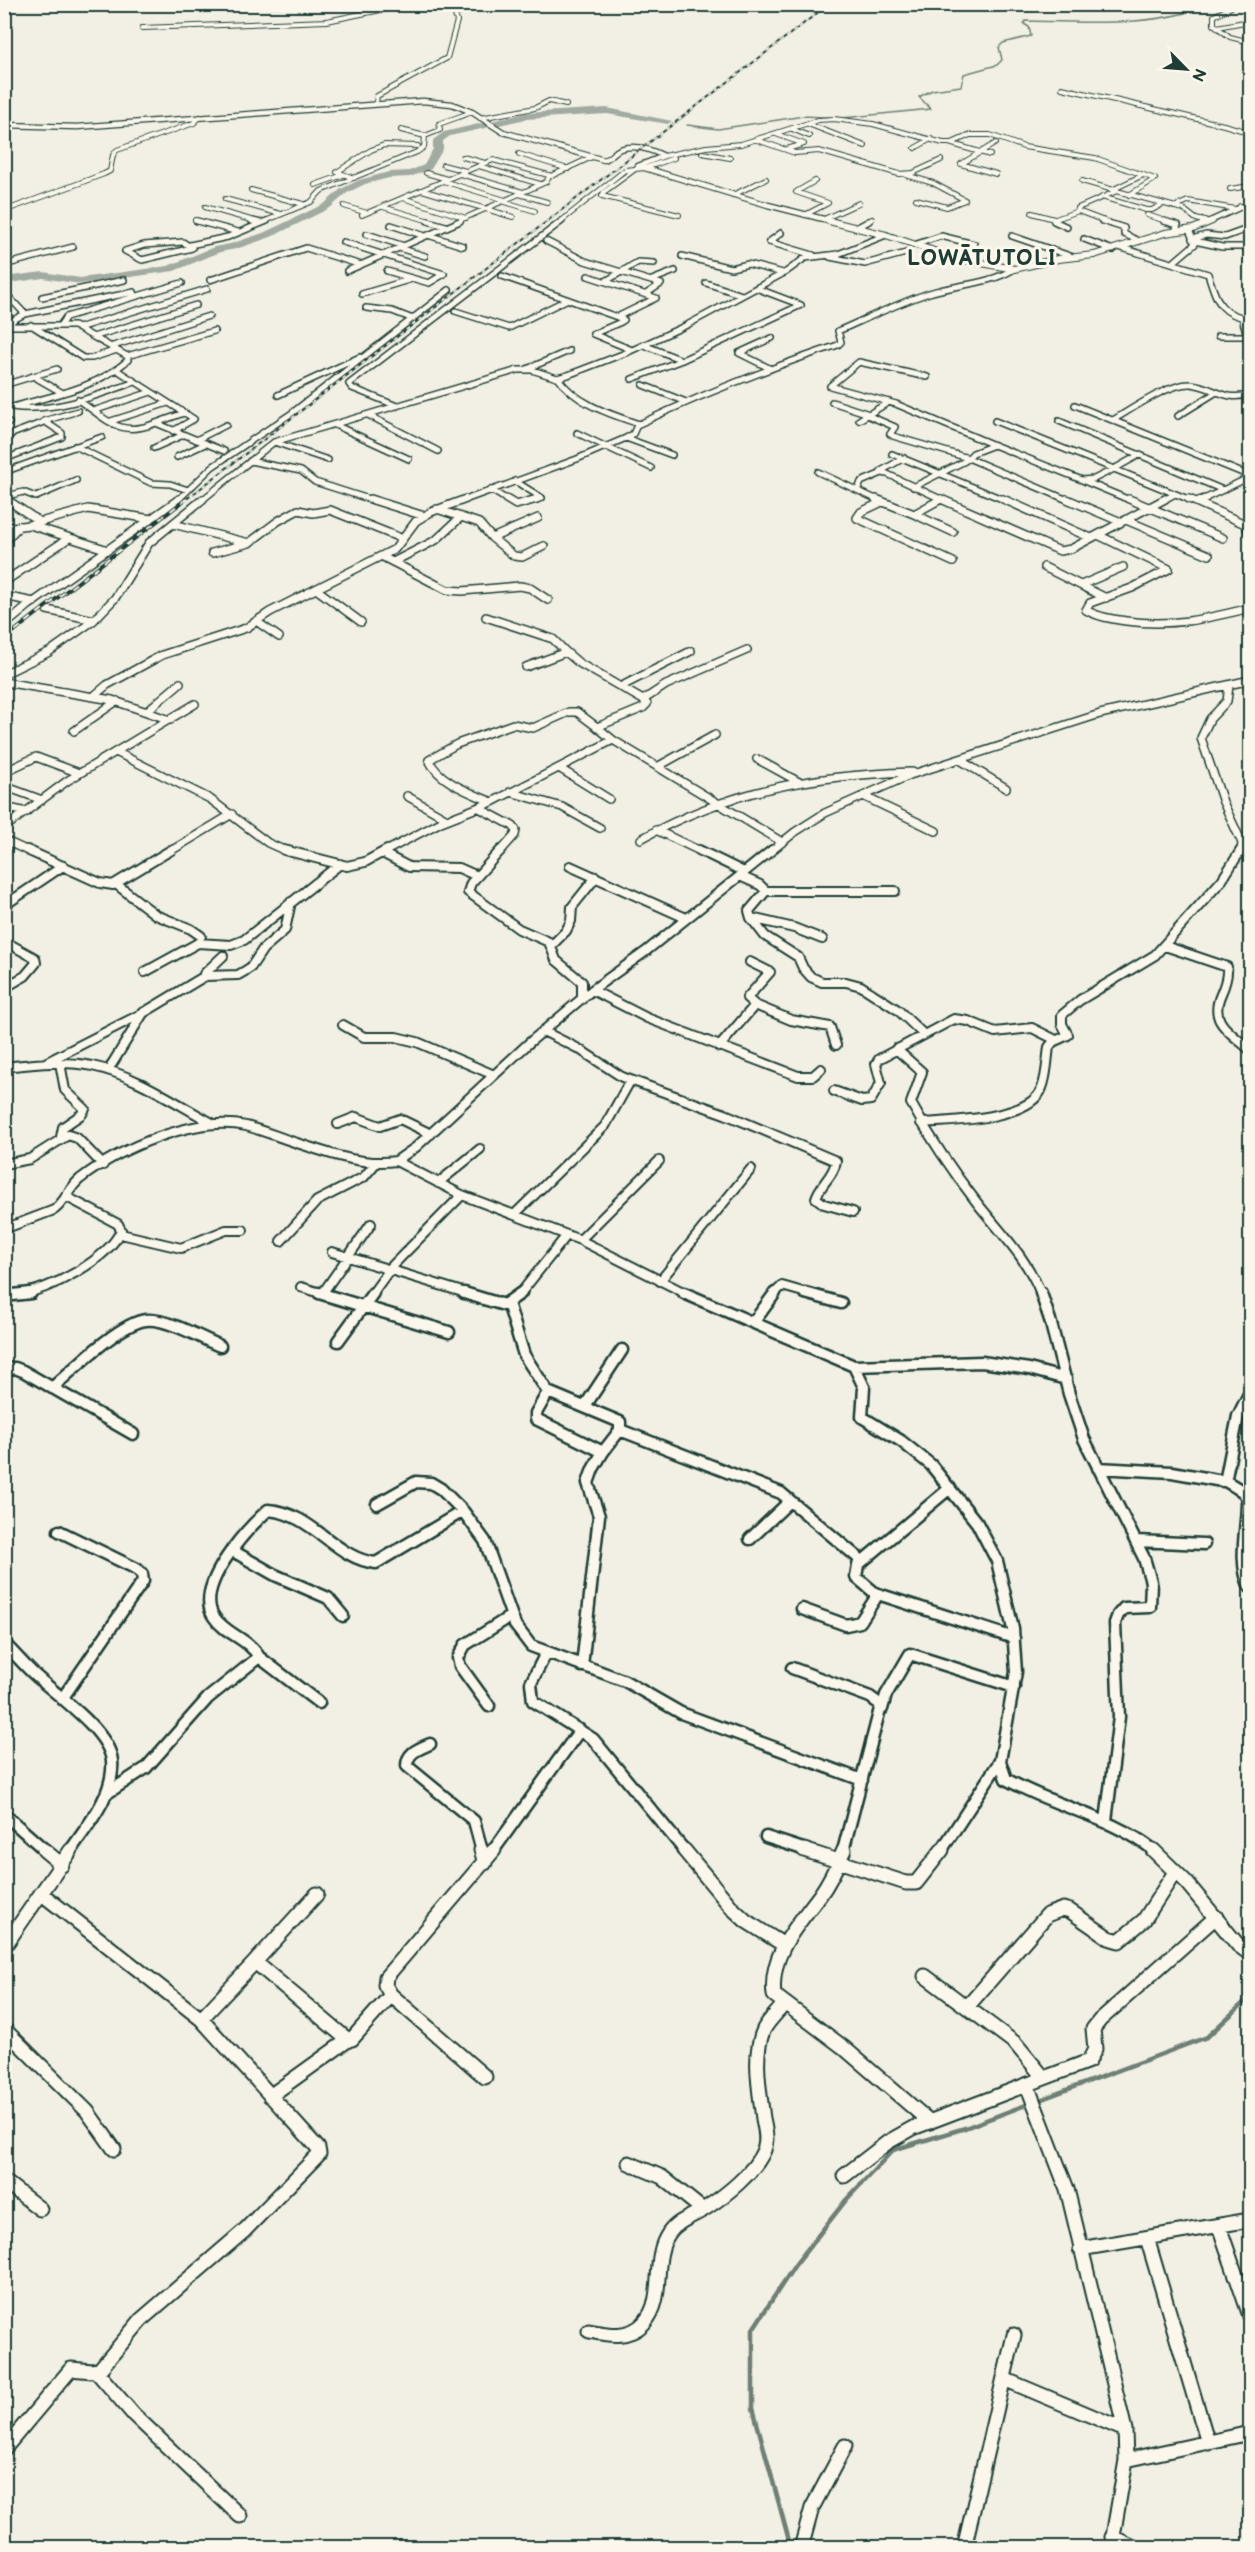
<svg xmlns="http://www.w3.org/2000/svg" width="1255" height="2552" viewBox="0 0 1255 2552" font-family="'Balsamiq Sans',sans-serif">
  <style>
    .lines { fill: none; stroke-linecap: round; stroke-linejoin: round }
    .stream-far1 { stroke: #6e7f75; stroke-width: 1.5 }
    .stream { stroke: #6e7f75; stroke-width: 4.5 }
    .river { fill: #a2aba1; fill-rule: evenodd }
    .minor-far5-casing { stroke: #1f3d34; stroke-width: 6 }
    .minor-far4-casing { stroke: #1f3d34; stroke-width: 8 }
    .minor-far3-casing { stroke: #1f3d34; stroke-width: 10 }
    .minor-far2-casing { stroke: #1f3d34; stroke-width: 12 }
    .minor-far1-casing { stroke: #1f3d34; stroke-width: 15 }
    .minor-casing { stroke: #1f3d34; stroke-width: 17 }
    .tertiary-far1-casing { stroke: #1f3d34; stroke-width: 7 }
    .tertiary-casing { stroke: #1f3d34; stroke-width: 8 }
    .minor-far5 { stroke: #fbf7ec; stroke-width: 4 }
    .minor-far4 { stroke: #fbf7ec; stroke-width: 5 }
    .minor-far3 { stroke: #fbf7ec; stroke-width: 7 }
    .minor-far2 { stroke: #fbf7ec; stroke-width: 8 }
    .minor-far1 { stroke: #fbf7ec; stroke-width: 10 }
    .minor { stroke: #fbf7ec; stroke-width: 13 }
    .tertiary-far1 { stroke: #fbf7ec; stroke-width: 4.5 }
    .tertiary { stroke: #fbf7ec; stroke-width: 6 }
    .rail-far1-casing { stroke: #1f3d34; stroke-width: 2 }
    .rail-casing { stroke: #1f3d34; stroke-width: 4 }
    .rail-far1 { stroke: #fbf7ec; stroke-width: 1.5; stroke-dasharray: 4; stroke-linecap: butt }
    .rail { stroke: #fbf7ec; stroke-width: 2; stroke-dasharray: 7; stroke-linecap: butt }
    .labels { text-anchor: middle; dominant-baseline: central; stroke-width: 6; stroke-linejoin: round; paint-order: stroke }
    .far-district-label { font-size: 22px; font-weight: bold; letter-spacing: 1.5px; fill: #1f3d34; stroke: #fbf7ec }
  </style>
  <rect width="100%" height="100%" fill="#f2f0e5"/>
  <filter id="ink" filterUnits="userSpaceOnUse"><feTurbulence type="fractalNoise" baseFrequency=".0167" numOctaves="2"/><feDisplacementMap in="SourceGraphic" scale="12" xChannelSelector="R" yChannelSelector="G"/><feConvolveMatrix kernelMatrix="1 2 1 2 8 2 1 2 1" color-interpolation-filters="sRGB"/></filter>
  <g filter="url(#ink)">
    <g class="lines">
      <path class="stream-far1" d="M687 125 718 129 804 116 842 118 931 109 919 97 932 90 961 86 964 74 997 65 1002 60 999 47 1003 43 1031 36 1029 27 1024 24 1025 21C1081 22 1158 28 1210 4"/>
      <path class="stream" d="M1037 2101 1207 2037 1250 1997
        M791 2548 753 2408V2329L795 2265 846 2200 893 2150 965 2128 1031 2103"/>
      <path class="river" d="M607 108 672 121 668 124 607 114 526 119 450 136 443 141V149L431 169 410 177 389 178 365 184 347 193 330 208 271 237 236 249 220 252 174 271 80 284 43 278 4 284V277L43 272 80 278 168 266 214 247 230 244 263 233 324 204 341 189 359 180 389 172 409 171 424 165 433 149V140L444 132 526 113Z"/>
      <defs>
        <path id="minor-far5" d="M1250 21 1217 27 1230 37 1250 42
          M1218 27 1214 25V16L1231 7 1232 4
          M142 28 327 21 410 4
          M1062 88 1224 125 1248 132 1250 142
          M376 103 377 96 447 58 457 21 455 15 462 10 461 4
          M480 118 535 108 549 101 566 105
          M808 124 865 146
          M792 129 809 136
          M401 130 425 136
          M776 134 804 144 787 149
          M757 140 795 153 819 151 899 174 913 173 941 160
          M949 143 990 155
          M996 143 961 164 996 174
          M915 148 931 139
          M702 153 730 158
          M519 154 568 169
          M664 156 706 147 741 144 818 120 834 119 873 124 943 143H952L970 135H990L1024 147 1095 158 1155 179 1129 195
          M463 157 485 163
          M443 165 466 171
          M479 166 540 184
          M634 170 604 192 602 196 679 215
          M426 173 447 179
          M460 174 523 192
          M906 175 933 183 965 200 947 207 916 199
          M354 178 337 172 371 150 384 145 418 146
          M443 181 505 200
          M1082 181 1117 191
          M315 185 343 175
          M1114 189 1143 175
          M1230 189 1250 186
          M251 190 303 204
          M422 190 513 217
          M519 194 547 202
          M733 195 766 179
          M1102 197 1146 210H1152L1163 204
          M403 198 466 218
          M225 199 281 214
          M502 201 535 211
          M344 206 367 213
          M1240 206 1250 209
          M205 207 258 222
          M383 207 433 222
          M1174 207 1188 201 1235 209
          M4 211 104 174 110 171 113 155 117 150 194 123 200 117
          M1032 213 1054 219
          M362 215 493 160 552 176
          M805 215 828 203 796 192 815 181
          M1147 215 1169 222
          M824 219 859 203
          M195 220 202 222
          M263 222 311 202 321 191 417 152 424 147 425 136 440 130 439 124 472 112
          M456 222 546 182 549 177 592 157
          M560 222 625 170 645 168 674 158
          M867 222 872 219
          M1057 222 1053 220 1078 211
          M1107 222 1078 211V208L1117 191 1183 209 1196 219 1208 222"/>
        <path id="minor-far4" d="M197 221 238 232
          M252 221 261 223
          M428 221 446 226
          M1054 221 1067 227
          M1102 221 1124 228V234L1139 241
          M1164 221 1178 225 1175 231
          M1202 221 1208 222
          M391 225 425 236
          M856 228 869 221
          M781 233 769 242 813 255
          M367 234 404 246
          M428 235 463 246
          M1012 236 1073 257
          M1084 239 1113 250
          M1192 239 1206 235 1225 237 1250 228
          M546 241 585 261 661 284 646 294
          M1195 241 1222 247H1250
          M183 242 192 248 142 260 125 251 144 245Z
          M343 242 444 274 429 283 387 271
          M917 244 941 236 974 244
          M190 245 228 237 267 221
          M399 248 425 256
          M1122 248 1208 274C1217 301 1219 314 1250 319
          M682 256 731 268 748 264 783 273
          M830 257 865 264 906 253
          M1175 261 1195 244 1189 230
          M4 265 73 247
          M347 271 460 221
          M502 276 617 317
          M588 276 656 298 617 317 624 320 621 322 593 334 632 350
          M210 280 306 248 361 265
          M652 280 675 271
          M606 281 638 262 654 263
          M706 283 742 295
          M362 294 412 279
          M7 295 25 314
          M42 297 124 280
          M366 308 392 311 413 319
          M455 311 509 328 566 300
          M1242 318 1250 346
          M61 324 66 317 182 283
          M31 325 83 358H92L117 350
          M4 326H74L127 356 128 360C97 388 51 396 12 407 54 413 96 396 135 382
          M9 326 13 320 25 314 134 292
          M78 328 207 289
          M1218 336H1247
          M93 337 196 305
          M110 347 209 316
          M127 356 214 331
          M682 360 801 305 756 288
          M527 369 569 351
          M771 369 739 353 772 338
          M117 370 194 419 173 431
          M33 376 61 392
          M927 377 859 362 830 386 896 404 994 445
          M558 378C576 404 610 414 639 424
          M632 379 682 360 644 345
          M4 385 57 369
          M643 385 686 402
          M278 395 360 357
          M78 400C108 420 119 438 156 423L224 451
          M832 402 869 414
          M1075 405 1250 476
          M397 406 352 388 349 384 562 221
          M96 410 151 392
          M368 415 438 451
          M867 415 895 427 890 434 893 436 968 458 1070 501
          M1178 416 1215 393
          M859 420 889 402
          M1113 420C1132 409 1169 383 1191 384 1213 386 1226 403 1250 394
          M111 421 168 403
          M995 421 1114 469 1139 455
          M1059 421 1223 490
          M156 423 184 413
          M4 424 9 423
          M335 425 409 459
          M577 433 651 468
          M4 437 44 422
          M626 438 672 455
          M196 440 226 425
          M274 442 328 460
          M75 446 151 483 170 484 188 490
          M154 448 183 435
          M892 454 1007 501
          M177 457 205 444
          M904 458 881 471 945 501
          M5 459 62 437V433L44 421 78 411
          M250 461 301 471 315 482 375 501
          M4 472 102 437
          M818 472 880 501
          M515 481 542 498 532 501
          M1084 481 1132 501
          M913 487 965 461 973 453 994 445 1082 480 1094 479 1114 469 1193 501
          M491 490 509 501
          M858 490 861 482 882 473 887 474
          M4 497 23 492 36 497 76 480
          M4 498 8 501
          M177 501 212 467 292 413 449 290
          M201 501 274 442 518 370H532L557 378 568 375 628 352 687 325 786 272 805 258 838 254 886 235
          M462 501 577 459 626 438 633 434 637 425C702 394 770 368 838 345L841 342 838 331C868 318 898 303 929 293 957 284 988 285 1014 269
          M938 501 941 499
          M1162 501 1175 494
          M1200 501 1250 477"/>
        <path id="minor-far3" d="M6 499 40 522
          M370 499 424 516
          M506 499 516 505 537 499
          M876 499 914 514 941 499
          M941 499 1060 551 1071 549 1165 499
          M1003 499 1091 538
          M1067 499 1121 522
          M1129 499 1223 538
          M1189 499 1196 502 1205 499
          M882 502 861 512 857 518 953 562
          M1196 502 1245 524 1250 534
          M437 509 479 523 492 538 514 556 522 557 544 546
          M914 514 953 532
          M1126 520 1209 555
          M173 524 249 543
          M30 525 108 550
          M4 528 29 525 88 509 151 519
          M1098 535 1169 569 1132 588 1090 603 1086 610C1098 617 1112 619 1126 621 1172 627 1206 619 1250 608
          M492 538 538 518
          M4 542 19 526
          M212 553 249 543 278 521 298 510 313 513 330 510 403 539
          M381 556 447 590 462 591 520 586 530 588 548 600
          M393 562 436 540 461 517
          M1044 567 1106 598
          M4 582 69 538
          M1081 585 1123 567
          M316 589 361 622
          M4 596 34 602
          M47 610 94 620
          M486 617 553 639 566 652
          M256 621 279 637
          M4 626 28 606 179 499
          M526 667 566 652 579 663 643 700 647 704 643 708 597 727 613 740
          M4 674 49 652 93 621 115 598 149 543 203 499
          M4 682 112 700 170 720
          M1229 686 1227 701 1210 719 1201 738 1223 802 1242 843 1241 852
          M620 687 691 651
          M94 696 107 685 162 655 246 628 270 612 395 549 416 521 431 512 466 499
          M643 700 666 685 747 650
          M147 711 180 683
          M74 731 117 701
          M116 752 210 799 268 843 288 852
          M757 759 799 782
          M960 760 1006 788
          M657 767 715 735
          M559 768 609 799
          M4 772 36 757 79 773
          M4 786 42 800
          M510 792 562 807 600 828
          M407 796 447 819
          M863 796 936 831
          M492 802C471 793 439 782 429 760L457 744 513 724 533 728 569 712H577L597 727
          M4 807 27 812
          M479 808 513 826 516 830 515 835 500 852
          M4 828 67 781 195 704
          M656 830 702 852
          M641 839C728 790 813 775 912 772
          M4 840 30 852
          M169 852 232 814
          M384 852 441 822 492 802 613 740 782 842
          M770 852 795 832 825 813 910 775 1100 714 1250 680"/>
        <path id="minor-far2" d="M27 850 100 883 113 885 171 850
          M284 850 347 866 365 862 387 850
          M501 850 471 883 468 892 519 929 549 942 556 960 582 982V999
          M699 850 744 872
          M382 853 409 867 459 868 477 876
          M570 866 686 918
          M740 876 760 885 766 891 749 911 751 918 794 928 822 939
          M116 884 156 915 191 929 201 936
          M766 891H895
          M8 903 63 866
          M751 918 765 936 798 957 803 968 811 977 822 982H846L861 986 898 1010 923 1034
          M4 941 35 958 36 963 25 976 4 988
          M552 945 566 931 571 921 572 907 596 877
          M1165 946 1227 967C1228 977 1225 985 1221 994 1208 1023 1231 1032 1250 1050
          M145 972 198 943 231 945 244 940 340 864
          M204 977V974L223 956
          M592 990 647 1018 798 1076H813L821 1069
          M755 1005 791 1020 830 1027 836 1045
          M343 1025 364 1037H396L417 1042 494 1075
          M543 1031 579 1049 622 1077 725 1114 836 1161C834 1176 820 1184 816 1198L824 1204 853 1212
          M719 1047 755 1005 747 998 770 972 750 962
          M896 1049 922 1072 911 1103C930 1138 953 1172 978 1204 1001 1233 1027 1258 1041 1294
          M45 1063 145 1012 205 976 238 975 245 971 251 967 263 949 285 930 291 902
          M60 1063 65 1090 85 1109 82 1114 63 1127 61 1137
          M112 1064 144 1012
          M4 1067C33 1064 64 1060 92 1066 136 1075 175 1103 214 1124
          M834 1091 862 1101 871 1100 881 1083 876 1064 879 1059 954 1019 968 1021 995 1032 1032 1028 1056 1040
          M921 1123C949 1121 1031 1120 1042 1088 1047 1076 1047 1060 1049 1047L1053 1042 1068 1035 1062 1024V1015L1080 1000 1155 955 1222 880 1241 850
          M338 1124 356 1117 380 1126 400 1119 431 1134
          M4 1164 30 1159 68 1135 77 1138 103 1165
          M438 1183 480 1149
          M515 1214 605 1126 630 1081
          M4 1229 54 1210C65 1202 69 1188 80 1179 120 1148 196 1115 246 1126 262 1130 278 1137 294 1142 328 1153 360 1166 396 1161
          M121 1234 181 1248 226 1230H243
          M580 1240 659 1161
          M281 1241 317 1201 364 1177 375 1164
          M332 1252 469 1294
          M660 1281 751 1169
          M301 1287 324 1294
          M18 1294C48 1292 109 1259 121 1230L118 1224 67 1197
          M322 1294 371 1224
          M372 1294 393 1265 462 1195
          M520 1294 567 1235
          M687 1294 580 1240 462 1195 396 1161 416 1147 530 1042 592 990 645 952 772 850
          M774 1294 782 1286 810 1294"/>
        <path id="minor-far1" d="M319 1293 449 1332
          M464 1293 504 1305 521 1293
          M684 1293 854 1366 864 1387 862 1417 901 1441 931 1465 977 1523 997 1561 1013 1629 1016 1672 1000 1761 1006 1779C1054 1807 1111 1816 1155 1851
          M805 1293 841 1303
          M1041 1293 1050 1320 1069 1394 1084 1439 1144 1558 1151 1582 1150 1607 1124 1608 1118 1615 1115 1623 1119 1717 1106 1821
          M4 1296 31 1293
          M508 1303 524 1355 548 1392 536 1413V1419L603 1452 593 1469 588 1483 599 1516 582 1666
          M753 1323 775 1293
          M338 1341 373 1293
          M854 1366 982 1362 1029 1369 1066 1379
          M4 1370 15 1368 23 1371 133 1434
          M52 1388C73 1370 119 1323 146 1320 167 1318 201 1338 220 1346
          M548 1392 620 1422V1430L603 1452
          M585 1406 622 1350
          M620 1430 781 1493 862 1561
          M1098 1468 1172 1472 1222 1481 1226 1477 1238 1416 1250 1392
          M1224 1480 1242 1491 1247 1497C1248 1525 1237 1561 1250 1587
          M377 1504 416 1482 431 1483 441 1489 463 1511 485 1541 515 1625 531 1646 625 1681 681 1713 862 1780
          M59 1531 137 1569 142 1574 143 1581 62 1699
          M750 1539 790 1501
          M1137 1541 1204 1544
          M233 1551 275 1575 328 1598 343 1616
          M875 1593 1014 1638
          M802 1609 846 1625 860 1622 875 1599V1593L856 1577 858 1565 950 1488
          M4 1643C15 1654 25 1666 36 1676 58 1696 109 1731 112 1761 115 1794 87 1826 70 1851
          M546 1653 531 1683 533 1701 593 1739 685 1851
          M259 1657C248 1638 225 1634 214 1617 193 1587 247 1529 268 1510 313 1513 335 1559 376 1563L463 1511
          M792 1668 870 1697 881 1705 843 1851
          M489 1706 460 1666 458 1658 465 1645 511 1616
          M882 1709 886 1695 910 1654 1014 1687
          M430 1744C419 1749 407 1752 407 1766L474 1821 482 1851
          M106 1794 146 1768 208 1698 259 1657 319 1703
          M4 1814 46 1851
          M766 1837 809 1851
          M493 1851 580 1730
          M941 1851 1000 1761"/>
        <path id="minor" d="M44 1850 62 1865
          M481 1850 485 1863
          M684 1850 732 1908 746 1921 784 1945
          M804 1850 906 1883H916L942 1850
          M844 1850C837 1866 830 1881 820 1895 797 1926 769 1954 774 1995L843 2047 930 2122
          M1153 1850 1186 1882 1238 1945 1250 1954
          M42 1894 201 2019 255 1962 348 2040 352 2039 391 1995
          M4 1947 71 1850
          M255 1962 317 1894
          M925 1976 1015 2043 1044 2078
          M967 2007 1047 1915 1063 1909 1070 1911 1109 1938 1119 1941 1144 1920 1175 1872
          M4 2029 87 2111 114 2149
          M485 2077 391 1995 385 1985 386 1977 494 1850
          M1027 2085 1067 2189 1125 2430 1126 2460 1111 2548
          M270 2096 348 2040
          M629 2163 662 2177 702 2209
          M844 2176 888 2142 913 2128 1089 2061 1095 2049 1093 2029 1100 2020 1216 1917
          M4 2181 40 2209
          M1219 2226 1250 2316
          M1147 2238 1208 2443
          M1080 2249 1250 2220
          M589 2331C609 2335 629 2339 644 2323 667 2298 650 2260 669 2233 678 2220 694 2216 706 2208 726 2195 755 2172 764 2150 768 2140 765 2129 763 2119 760 2092 752 2054 764 2029 769 2020 778 2012 784 2004
          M96 2371 134 2415 240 2516
          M1004 2379 1125 2430
          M4 2449 71 2369 92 2371 100 2369 142 2319 244 2231 319 2154 318 2148 201 2019
          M1126 2460 1250 2433
          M1112 2537 1136 2548
          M801 2548 812 2508 845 2446
          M964 2548 1014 2335"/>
        <path id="tertiary-far1" d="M4 125 77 127 423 101 452 104 472 112 503 132 604 160C611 158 613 152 620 149 634 144 652 150 664 156L638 166
          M638 166 768 205 835 222
          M1208 222 1250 203"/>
        <path id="tertiary" d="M829 221 886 235 955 258 1014 269 1058 259 1094 255 1165 233 1193 229 1212 221"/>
      </defs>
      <use href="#minor-far5" class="minor-far5-casing"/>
      <use href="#minor-far4" class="minor-far4-casing"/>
      <use href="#minor-far3" class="minor-far3-casing"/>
      <use href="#minor-far2" class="minor-far2-casing"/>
      <use href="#minor-far1" class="minor-far1-casing"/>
      <use href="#minor" class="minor-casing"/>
      <use href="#tertiary-far1" class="tertiary-far1-casing"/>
      <use href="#tertiary" class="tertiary-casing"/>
      <use href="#minor-far5" class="minor-far5"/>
      <use href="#minor-far4" class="minor-far4"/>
      <use href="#minor-far3" class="minor-far3"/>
      <use href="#minor-far2" class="minor-far2"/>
      <use href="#minor-far1" class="minor-far1"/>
      <use href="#minor" class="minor"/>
      <use href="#tertiary-far1" class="tertiary-far1"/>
      <use href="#tertiary" class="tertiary"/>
      <defs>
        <path id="rail-far1" d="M184 501 829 4"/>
        <path id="rail" d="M4 639 186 499"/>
      </defs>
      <use href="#rail-far1" class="rail-far1-casing"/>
      <use href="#rail" class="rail-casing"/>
      <use href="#rail-far1" class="rail-far1"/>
      <use href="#rail" class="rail"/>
    </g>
  </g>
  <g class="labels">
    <g class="far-district-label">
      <text x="982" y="258">LOWĀTUTOLI</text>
    </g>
  </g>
  <rect width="1255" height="2552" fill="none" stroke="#fbf7ec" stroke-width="24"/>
  <rect x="12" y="12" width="1231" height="2528" fill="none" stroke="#1f3d34" stroke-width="2" filter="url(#ink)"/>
  <g transform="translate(1186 69) rotate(115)" stroke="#fbf7ec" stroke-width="4.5" paint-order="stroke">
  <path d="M0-4.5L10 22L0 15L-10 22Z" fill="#1f3d34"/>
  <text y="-9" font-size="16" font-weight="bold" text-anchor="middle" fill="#1f3d34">N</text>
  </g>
</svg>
